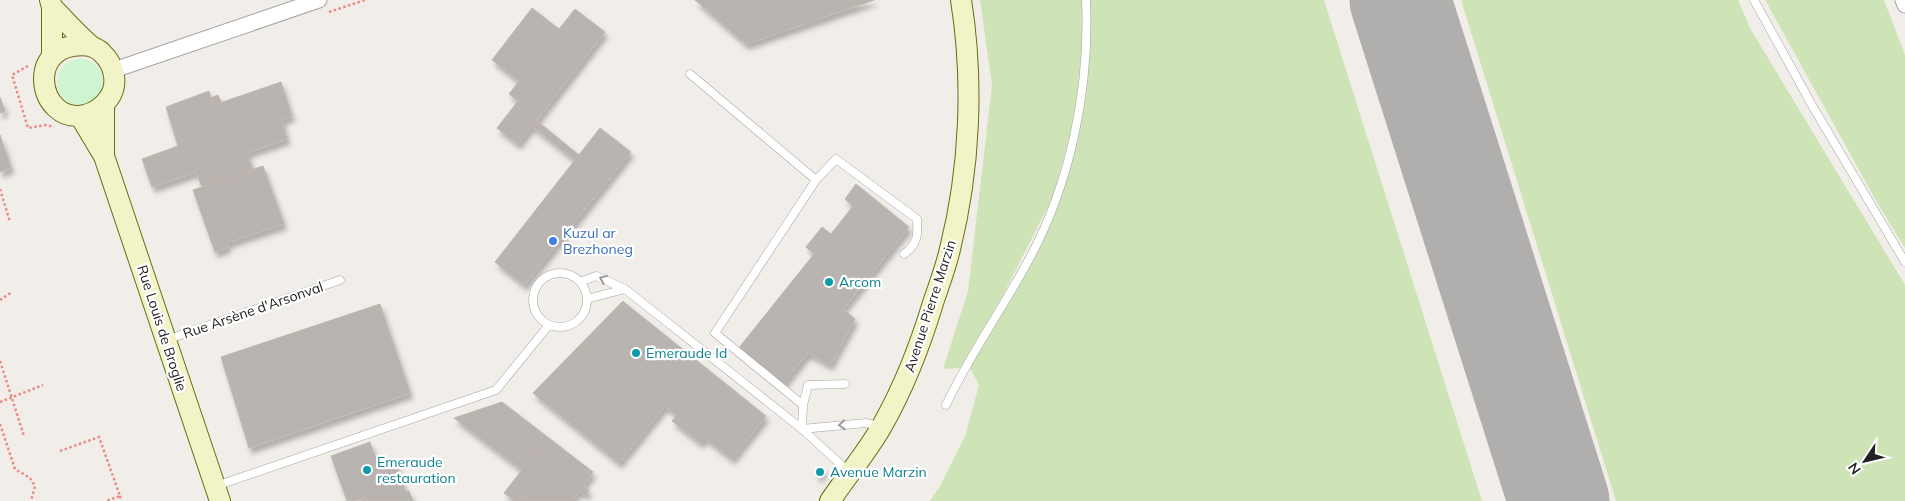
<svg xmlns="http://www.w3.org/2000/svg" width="1905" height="501" viewBox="0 0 1905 501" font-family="Mulish,sans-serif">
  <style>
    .grass { fill: #cee4b7 }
    .park { fill: #cef4d0 }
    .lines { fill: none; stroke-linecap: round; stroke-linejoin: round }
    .runway { stroke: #b0afad; stroke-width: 101 }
    .building { fill: #bab4b0; stroke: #c1b6ae; filter: url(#shadow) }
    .lane-casing { stroke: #a3a3a3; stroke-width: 9 }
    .street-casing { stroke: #a3a3a3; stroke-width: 17 }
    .secondary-casing { stroke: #676e14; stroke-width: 22 }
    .path { stroke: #e98b83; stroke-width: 2.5; stroke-dasharray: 2.5 2.5; stroke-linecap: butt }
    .lane { stroke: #fff; stroke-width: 8 }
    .street { stroke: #fff; stroke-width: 15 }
    .secondary { stroke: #f2f3c6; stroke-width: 20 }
    .oneway { stroke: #9c9c9c }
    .shop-dot { fill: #3f7fe0; stroke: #fff; stroke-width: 2 }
    .culture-dot { fill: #0f9aa8; stroke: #fff; stroke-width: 2 }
    .labels { text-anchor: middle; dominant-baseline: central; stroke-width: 4.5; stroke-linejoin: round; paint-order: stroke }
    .shop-label { font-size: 14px; fill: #366cbe; stroke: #fff; text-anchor: start }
    .culture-label { font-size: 14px; fill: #0d838f; stroke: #fff; text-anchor: start }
    .street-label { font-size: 14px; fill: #222; stroke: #fff }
  </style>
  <defs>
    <filter id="shadow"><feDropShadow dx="3" dy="5.5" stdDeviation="2.5" flood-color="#0004"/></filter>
  </defs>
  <rect width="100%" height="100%" fill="#f1eeea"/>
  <path class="grass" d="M980 0H1082L1083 41 1074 120 1053 197 1002 297 960 368 943 369 968 291 992 85Z
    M1088 0H1324L1482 501H930L940 486 965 436 979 385 970 368 1056 212 1077 140 1090 46Z
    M1461 0H1738L1750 28 1905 285V501H1616Z
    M1765 0H1884L1905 55V248L1879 206Z"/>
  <path class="park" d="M57 82a23 23 0 1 1 46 0a23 23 0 1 1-46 0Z"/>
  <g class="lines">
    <path class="runway" d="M1400 0 1559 501"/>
  </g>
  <path class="building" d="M695 0H874L746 44Z
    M532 8 559 29 575 9 605 32 532 126 511 110 518 101 509 94 519 81 492 60Z
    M281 82 292 116 282 120 287 139 247 153 253 170 202 187 196 172 152 187 142 159 178 146 166 107 209 91 214 105Z
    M218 95 221 102 214 105 211 98Z
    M0 97 5 111 0 113Z
    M511 110 532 126 518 144 497 128Z
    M536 120 579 155 575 160 532 126Z
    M600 128 631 152 524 285 495 262Z
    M0 135 11 168 0 172Z
    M263 166 284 224 227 243 228 247 215 252 193 190Z
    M856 184 909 227 843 309 855 319 830 365 808 353 782 385 738 349 814 254 806 247 822 227 831 234 853 206 845 199Z
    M623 301 625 303 545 403 533 393Z
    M625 303 766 416 732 459 705 438 700 443 672 421 677 415 665 406 619 463 545 403Z
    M380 304 410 393 249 448 221 357Z
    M502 402 558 445 548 458 537 450 522 470 454 418Z
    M370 442 378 464 394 458 406 492 409 491 413 501H368L367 499 347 501 331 456Z
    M558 445 593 472 583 486 589 491 585 495 579 491 572 501H520L525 495 511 484 537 450 548 458Z
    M821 467 825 470 819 477 815 474Z
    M511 484 525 495 520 501H515L504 493Z"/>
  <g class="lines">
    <defs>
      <path id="lane" d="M1754 0 1813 107 1905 262
        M690 74 816 180 836 159 917 219C918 235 918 244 904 254
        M533 300a27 27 0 1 1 54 0a27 27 0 1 1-54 0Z
        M580 282 596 276 625 289 802 429 850 473
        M587 299 625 289
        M166 340 340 280
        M803 405 715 333 816 180
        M946 405C969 356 1001 311 1027 263 1070 186 1090 89 1086 0
        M802 429 803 405 808 385 845 384
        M802 429 866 423 879 426
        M216 486 496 390 549 325"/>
      <path id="street" d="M1903 0 1905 5
        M114 70 319 0"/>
      <path id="secondary" d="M50 0 52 7V56
        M52 7C64 19 76 33 90 45 93 48 99 49 102 53 114 64 119 84 109 98 103 107 96 112 85 115 37 126 22 37 91 46
        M80 116 104 156 220 501
        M104 155V105
        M830 501C847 476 867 452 882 426 904 387 920 346 933 303 939 285 946 267 950 249 970 169 974 81 961 0"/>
    </defs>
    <use href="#lane" class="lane-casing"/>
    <use href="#street" class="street-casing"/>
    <use href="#secondary" class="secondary-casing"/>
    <path class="path" d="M329 12 365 0
      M28 66 12 75 28 128 46 125 54 127
      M0 189 10 222
      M0 300 12 292
      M0 361 24 436
      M0 402 43 385
      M0 424 15 469 30 478 35 486 31 501
      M60 451 99 437 120 496 106 501
      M120 496 121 501"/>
    <use href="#lane" class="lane"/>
    <use href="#street" class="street"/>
    <use href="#secondary" class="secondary"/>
  </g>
  <defs><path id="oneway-chevron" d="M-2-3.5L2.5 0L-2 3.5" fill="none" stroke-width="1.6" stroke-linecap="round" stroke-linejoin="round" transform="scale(1.25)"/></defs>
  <g class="oneway">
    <use href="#oneway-chevron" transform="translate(603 279) rotate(-158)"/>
    <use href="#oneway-chevron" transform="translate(842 425) rotate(175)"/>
  </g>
  <circle class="shop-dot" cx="553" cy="241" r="5"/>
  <g class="culture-dot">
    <circle cx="829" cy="282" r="5"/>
    <circle cx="636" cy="353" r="5"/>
    <circle cx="367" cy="470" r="5"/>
    <circle cx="820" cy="472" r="5"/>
  </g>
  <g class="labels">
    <g class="shop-label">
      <text x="563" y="233">Kuzul ar<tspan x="563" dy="16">Brezhoneg</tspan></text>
    </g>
    <g class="culture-label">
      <text x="839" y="282">Arcom</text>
      <text x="646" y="353">Emeraude Id</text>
      <text x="377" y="462">Emeraude<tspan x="377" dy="16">restauration</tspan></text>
      <text x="830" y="472">Avenue Marzin</text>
    </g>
    <g class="street-label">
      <text transform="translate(930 306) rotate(-72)">Avenue Pierre Marzin</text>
      <text transform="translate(253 310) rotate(-19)">Rue Arsène d'Arsonval</text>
      <text transform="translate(162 328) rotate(72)">Rue Louis de Broglie</text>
    </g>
  </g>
  <g transform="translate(1865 461) rotate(235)" stroke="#ffffff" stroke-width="4" paint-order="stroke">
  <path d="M0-4L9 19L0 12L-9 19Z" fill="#222222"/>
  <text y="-8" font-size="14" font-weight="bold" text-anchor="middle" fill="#222222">N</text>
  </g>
</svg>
